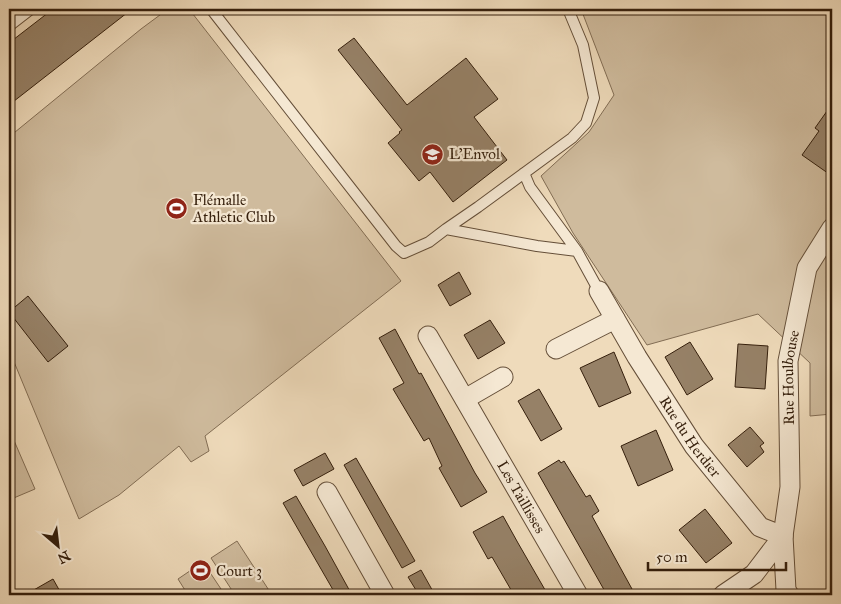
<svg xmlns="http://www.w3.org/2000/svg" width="841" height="604" viewBox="0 0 841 604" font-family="'IM FELL Great Primer',serif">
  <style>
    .green { fill: #cfbb9d; stroke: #826d54 }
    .building { fill: #968167; stroke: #351f0c }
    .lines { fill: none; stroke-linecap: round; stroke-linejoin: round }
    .lane-casing { stroke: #644e38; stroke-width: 12 }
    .street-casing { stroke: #644e38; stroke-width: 21 }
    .lane { stroke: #f5e8d3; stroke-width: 10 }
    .street { stroke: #f5e8d3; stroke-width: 19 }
    .labels { text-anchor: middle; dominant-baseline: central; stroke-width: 4.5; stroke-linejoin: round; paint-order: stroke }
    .poi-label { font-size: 15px; fill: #351f0c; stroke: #f5e8d3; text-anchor: start }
    .street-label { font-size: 15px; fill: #351f0c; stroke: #f5e8d3 }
  </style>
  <rect width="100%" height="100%" fill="#efdbbb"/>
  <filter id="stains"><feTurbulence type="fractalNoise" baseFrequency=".004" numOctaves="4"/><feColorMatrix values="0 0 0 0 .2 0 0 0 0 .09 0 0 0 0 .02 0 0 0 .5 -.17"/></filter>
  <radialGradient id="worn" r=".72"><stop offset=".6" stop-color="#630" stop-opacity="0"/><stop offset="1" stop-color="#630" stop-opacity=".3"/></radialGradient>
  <path class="green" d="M168 9H189L401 281 205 436 209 451 191 462 179 446 119 495 79 519 12 357 9 340V137L141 29Z
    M581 9H832V414L810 416V363L758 314 647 345 573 233 541 176 589 132 614 95Z
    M9 429 35 489 9 500Z
    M237 541 272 595H235L211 558Z
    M203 562 225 595H188L178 579Z"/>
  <path class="building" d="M53 9H132L9 105V43Z
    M354 38 407 105 466 58 498 99 474 117 507 160 453 202 430 172 419 181 388 143 400 133 399 132 402 130 338 50Z
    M832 104V176L802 155 819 131 815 128Z
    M459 272 471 294 450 306 438 285Z
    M28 296 68 346 48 362 9 312Z
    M490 320 505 343 478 359 464 335Z
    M395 329 419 374 421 373 475 473 487 492 461 507 439 468 442 466 429 438 424 441 393 389 404 383 379 338Z
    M690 342 713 379 687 395 665 357Z
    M738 344 768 346 765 389 735 387Z
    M614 352 631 393 599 407 580 368Z
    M539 389 562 429 541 441 518 401Z
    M750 427 764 443 760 446 764 452 747 467 728 445Z
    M656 430 673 470 638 486 621 446Z
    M325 453 334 469 303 486 294 470Z
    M356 458 415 561 402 568 344 465Z
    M559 460 561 463 564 461 586 497 590 495 599 511 592 516 632 589 621 595H607L538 473Z
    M296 496 325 546 352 595H336L306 543 283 503Z
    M705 509 732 543 706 563 679 530Z
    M503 516 518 543 548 595H514L492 557 488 559 473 532Z
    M421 570 435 595H419L408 577Z
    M53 579 62 595H25Z"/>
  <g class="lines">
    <defs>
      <path id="lane" d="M211 9 396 246 404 253 429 242 446 229 537 246 577 251 599 291
        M9 26 31 9
        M524 173 530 187 577 251
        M446 229 478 207 572 138 586 123 594 98 583 45 568 9"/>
      <g id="street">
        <path id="s1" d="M599 291 637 357 694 446 760 527 783 536"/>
        <path id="s2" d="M428 336 578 595"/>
        <path d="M556 349 615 319"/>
        <path d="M465 399 503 377"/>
        <path d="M327 492 385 595"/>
        <path d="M723 595 754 574 783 536"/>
        <path id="s3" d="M789 595 786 590 783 536 790 487 788 361 807 268 832 228"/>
      </g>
    </defs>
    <use href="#lane" class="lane-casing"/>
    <use href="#street" class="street-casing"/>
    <use href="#lane" class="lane"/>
    <use href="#street" class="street"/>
  </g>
  <defs>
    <symbol id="school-disc" viewBox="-11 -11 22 22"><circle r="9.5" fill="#8f2418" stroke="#f5e8d3"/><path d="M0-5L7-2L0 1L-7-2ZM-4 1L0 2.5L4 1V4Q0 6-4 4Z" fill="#fff"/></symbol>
    <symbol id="stadium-disc" viewBox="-11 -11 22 22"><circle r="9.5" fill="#8f2418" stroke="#f5e8d3"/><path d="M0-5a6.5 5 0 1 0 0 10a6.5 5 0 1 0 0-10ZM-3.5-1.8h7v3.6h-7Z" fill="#fff"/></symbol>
  </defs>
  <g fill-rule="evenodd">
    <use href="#school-disc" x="420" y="142" width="25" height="25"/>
    <use href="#stadium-disc" x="164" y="196" width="25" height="25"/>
    <use href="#stadium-disc" x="188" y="558" width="25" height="25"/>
  </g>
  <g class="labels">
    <g class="poi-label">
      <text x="449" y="154">L’Envol</text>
      <text x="193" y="200">Flémalle<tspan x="193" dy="17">Athletic Club</tspan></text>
      <text x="216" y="571">Court 3</text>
    </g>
    <g class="street-label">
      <text stroke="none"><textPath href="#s3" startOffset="219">Rue Houlbouse</textPath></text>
      <text stroke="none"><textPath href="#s1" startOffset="172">Rue du Herdier</textPath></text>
      <text stroke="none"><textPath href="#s2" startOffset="186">Les Taillisses</textPath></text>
    </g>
  </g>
  <rect width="841" height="604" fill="none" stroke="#efdbbb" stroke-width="30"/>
  <rect x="10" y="10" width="821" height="584" fill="none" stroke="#351f0c" stroke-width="2.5"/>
  <rect x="15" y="15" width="811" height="574" fill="none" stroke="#351f0c"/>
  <g transform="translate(58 546) rotate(152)" stroke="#f5e8d3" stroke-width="4" paint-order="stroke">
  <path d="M0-4L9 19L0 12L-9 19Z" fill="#351f0c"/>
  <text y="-8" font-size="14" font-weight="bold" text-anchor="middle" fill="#351f0c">N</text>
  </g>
  <path d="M648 562v8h138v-8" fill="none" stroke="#351f0c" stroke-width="2.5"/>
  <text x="656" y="562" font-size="15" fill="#351f0c" stroke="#f5e8d3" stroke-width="4" paint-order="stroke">50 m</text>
  <rect width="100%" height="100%" filter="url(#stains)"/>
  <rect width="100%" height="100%" fill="url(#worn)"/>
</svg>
